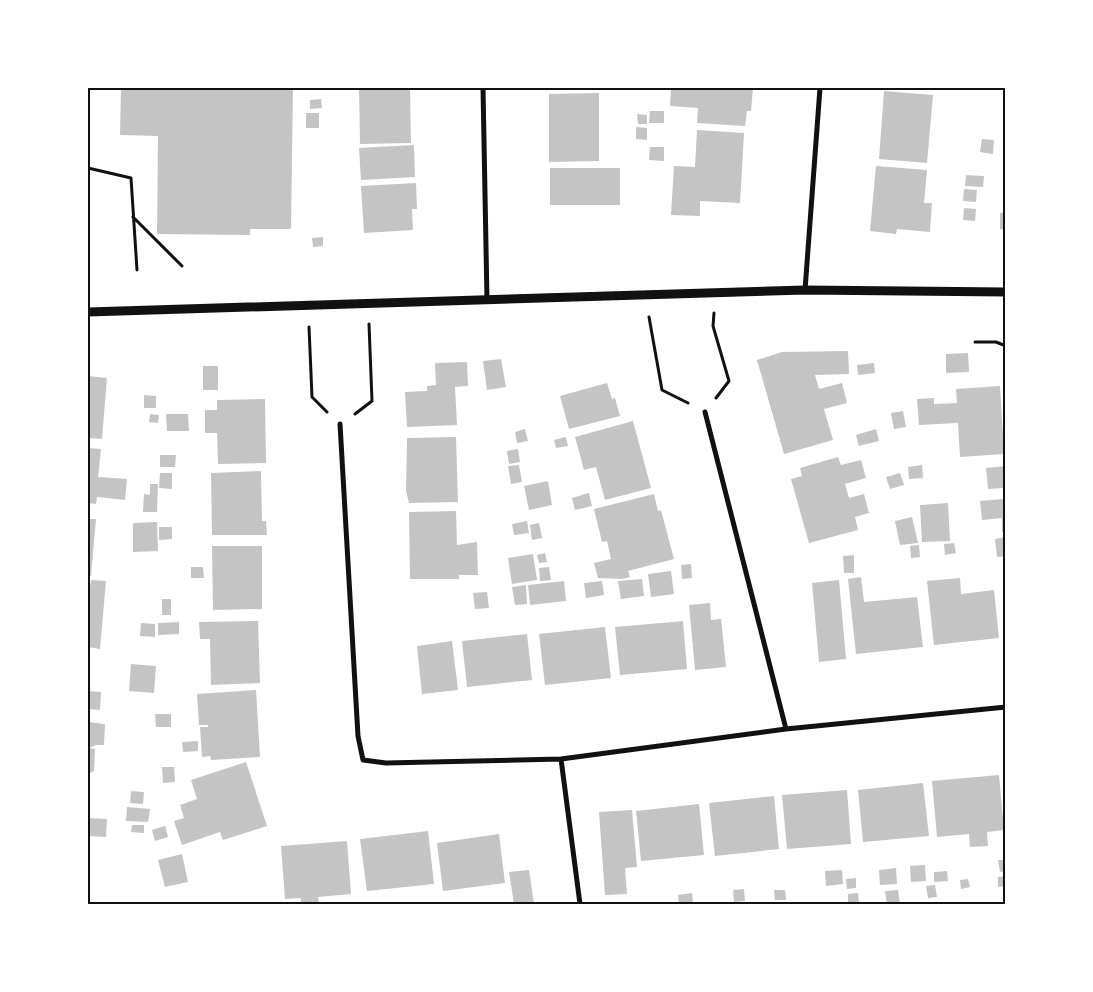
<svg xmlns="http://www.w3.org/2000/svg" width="1093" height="992" viewBox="0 0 1093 992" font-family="'Golos Text',sans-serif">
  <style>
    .building { fill: #c4c4c4 }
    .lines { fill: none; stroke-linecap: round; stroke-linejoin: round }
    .path { stroke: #111; stroke-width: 3 }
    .minor { stroke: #111; stroke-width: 5 }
    .tertiary { stroke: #111; stroke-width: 9 }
    .neatline { fill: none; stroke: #111; stroke-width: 2 }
  </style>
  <rect width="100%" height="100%" fill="#fff"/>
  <path class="building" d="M121 88H293L291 229H250V235L157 234 158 136 120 135Z
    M359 88H410L411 143 360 144Z
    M671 88H753L751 111H747L745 126 697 123 698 108 670 106Z
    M884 91 933 95 927 163 879 159Z
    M599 93V161L549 162V94Z
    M321 99 322 108 310 109V100Z
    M650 111H664V123H649Z
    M306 113H319V128H306Z
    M637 114 647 115V124H638Z
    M636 127 647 128V140L636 139Z
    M697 130 744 133 740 203 700 201V216L671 215 674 166 695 167Z
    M982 139 994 140 993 154 980 152Z
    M414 145 415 177 361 180 359 148Z
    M650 147H664V161L649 160Z
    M876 166 927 170 924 203H932L930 232 897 229 896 234 870 231Z
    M550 168H620V205H550Z
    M966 175 984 176 983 187 965 186Z
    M416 183 417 209H412L413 230 364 233 361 186Z
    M964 189 977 190 976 202 963 201Z
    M964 208 976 209 975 221 963 220Z
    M1000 213H1006V230L1000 229Z
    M323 237V246L313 247 312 238Z
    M848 351 849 374 815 375 819 389 842 383 847 403 824 409 833 440 784 454 757 360 782 352Z
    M968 353 969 372 946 373V354Z
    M501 359 506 387 487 390 483 361Z
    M467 362 468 386 455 387 457 425 407 427 405 392 427 391V386L436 385 435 363Z
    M874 363 875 373 858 375 857 365Z
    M203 366H218V390H203Z
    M88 376 107 378 102 439 88 438Z
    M607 383 612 399 615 398 620 416 569 429 560 396Z
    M1000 386 1004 454 960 457 958 423 919 425 917 399 934 398V404L957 403 956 389Z
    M144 395 156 396V408H144Z
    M265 399 266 463 218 464 217 433H205V410H217V400Z
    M903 411 906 427 894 429 891 413Z
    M150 414 159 415 158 423 149 422Z
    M166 414H188L189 431H167Z
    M633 421 651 488 605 500 596 467 584 470 575 437Z
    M525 429 528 441 517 443 515 432Z
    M876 429 879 441 859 446 856 435Z
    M456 437 458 502 409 503 406 491 407 438Z
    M566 437 568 446 556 448 554 440Z
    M88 448 101 449 98 477 127 479 125 500 97 497 96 504 88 503Z
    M518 449 520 462 509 464 507 451Z
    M160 455H176L175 467H160Z
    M838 457 841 465 861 460 866 478 845 484 849 498 864 494 869 513 855 517 858 530 809 543 791 479 802 476 800 468Z
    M519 465 522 482 511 484 508 466Z
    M922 465 923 478 909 479 908 467Z
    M1006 466V532H1002V518L982 520 980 501 1003 499V488L988 489 986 468Z
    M261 471 262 521H266L267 535H212L211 473Z
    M160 473H172V489L159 488Z
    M900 473 904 485 890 489 886 477Z
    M548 481 552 505 529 510 524 486Z
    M150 484H158L157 512H143L144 494 150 495Z
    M589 493 592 506 575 510 572 498Z
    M654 494 658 511 661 510 674 559 628 571 630 577 622 579 598 578 594 563 611 559 607 541 602 542 594 509Z
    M948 503 950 541 922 542 920 505Z
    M456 511 457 545 477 542 478 575H459V579H410L409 512Z
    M912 517 918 543 900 545 895 521Z
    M88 519H96L91 576 88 575Z
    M527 521 529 533 514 535 512 524Z
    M157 522 158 551 133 552V523Z
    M539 523 542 538 532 540 530 525Z
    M159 527H172V539L159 540Z
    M1006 537V556L997 557 995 539Z
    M954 543 956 553 945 555 944 544Z
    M919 545 920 557 911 558 910 546Z
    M212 546H262V609L213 610Z
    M545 553 547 562 539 563 537 555Z
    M533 554 537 580 512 584 508 558Z
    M854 555V573H844L843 556Z
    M691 564 692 578 682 579 681 565Z
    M191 567H203L204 578H191Z
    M549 567 551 580 540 581 539 568Z
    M671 571 674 594 651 597 648 574Z
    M861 577 864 602 917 597 923 647 856 654 848 579Z
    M960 578 961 594 994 590 999 638 934 645 927 581Z
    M642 579 644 596 621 599 618 581Z
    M91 580 106 581 100 649 88 647V587H90Z
    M839 580 846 659 819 662 812 583Z
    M564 581 566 601 530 605 528 585Z
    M602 581 604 595 586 598 584 583Z
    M526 585 527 604 515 605 512 587Z
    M487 592 489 608 475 609 473 593Z
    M162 599H171V615H162Z
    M710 603 711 620 721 619 726 667 695 670 689 605Z
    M258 621 260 683 211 685 210 639H200L199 622Z
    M683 621 687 669 620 675 615 627Z
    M179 622V634L158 635V623Z
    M141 623 155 624V637L140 636Z
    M605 627 611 678 545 685 539 634Z
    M527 634 532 680 467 687 462 641Z
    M452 641 458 690 422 694 417 646Z
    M131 664 156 666 154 693 129 691Z
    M256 690 260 757 211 760 210 756 202 757 200 727H208V725H199L197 694Z
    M88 691 101 692 100 710 88 709Z
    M155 714H171V727H156Z
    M88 722 105 724 104 745H96L89 748 95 749 94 771 88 774Z
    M198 741V751L183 752 182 742Z
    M246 762 267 826 223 840 220 832 182 845 174 821 184 818 180 805 197 799 191 780Z
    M162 767H174L175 782 163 783Z
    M999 775 1004 830 987 832 988 846 970 847 969 834 937 837 932 781Z
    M923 783 929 836 863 842 858 790Z
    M847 790 851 844 787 849 782 795Z
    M131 791 144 792 143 804 130 803Z
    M774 796 779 849 715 856 709 803Z
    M699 804 704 855 641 861 636 811Z
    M127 807 150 809 148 822 126 821Z
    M632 810 637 867 625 868 627 894 605 895 599 812Z
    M88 818 107 819 106 837 88 836Z
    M132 825H144V833L131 832Z
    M165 826 168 837 155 841 152 830Z
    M428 831 434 884 367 891 360 839Z
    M499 834 505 883 443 891 437 843Z
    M347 841 351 894 318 897 319 904H301V898L285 899 281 846Z
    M182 854 188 882 165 887 158 860Z
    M998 860H1006V871L1000 872Z
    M925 865 926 881 911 882 910 866Z
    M896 868 897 884 880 885 879 870Z
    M529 870 534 904H514L509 872Z
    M842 870 843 884 826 886 825 871Z
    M947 871 948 881 934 882V872Z
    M1006 876V886L998 887V877Z
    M856 878V888L847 889 846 879Z
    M968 879 970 887 961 889 960 880Z
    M935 885 937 897 928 898 926 886Z
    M744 889 745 901 734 902 733 890Z
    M774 890H785L786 900H775Z
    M898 890 900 904H887L885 891Z
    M692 893 693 904H679L678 895Z
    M858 893 859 902 848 903V894Z"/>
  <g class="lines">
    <path class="path" d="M88 168 131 178 137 270
      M133 217 182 266
      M714 313 713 326 729 381 716 398
      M649 317 662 390 688 403
      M309 327 312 397 327 412
      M975 342H996L1006 346
      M355 414 372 401 369 324"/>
    <path class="minor" d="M483 88 487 300
      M805 290 820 88
      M705 412 786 729
      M340 424 358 736 363 760 386 763 561 759 580 904
      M561 759 786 729 1006 707"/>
    <path class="tertiary" d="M88 312 805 290 1006 292"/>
  </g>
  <rect width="1093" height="992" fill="none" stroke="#ffffff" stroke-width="178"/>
  <rect x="89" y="89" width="915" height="814" class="neatline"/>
</svg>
